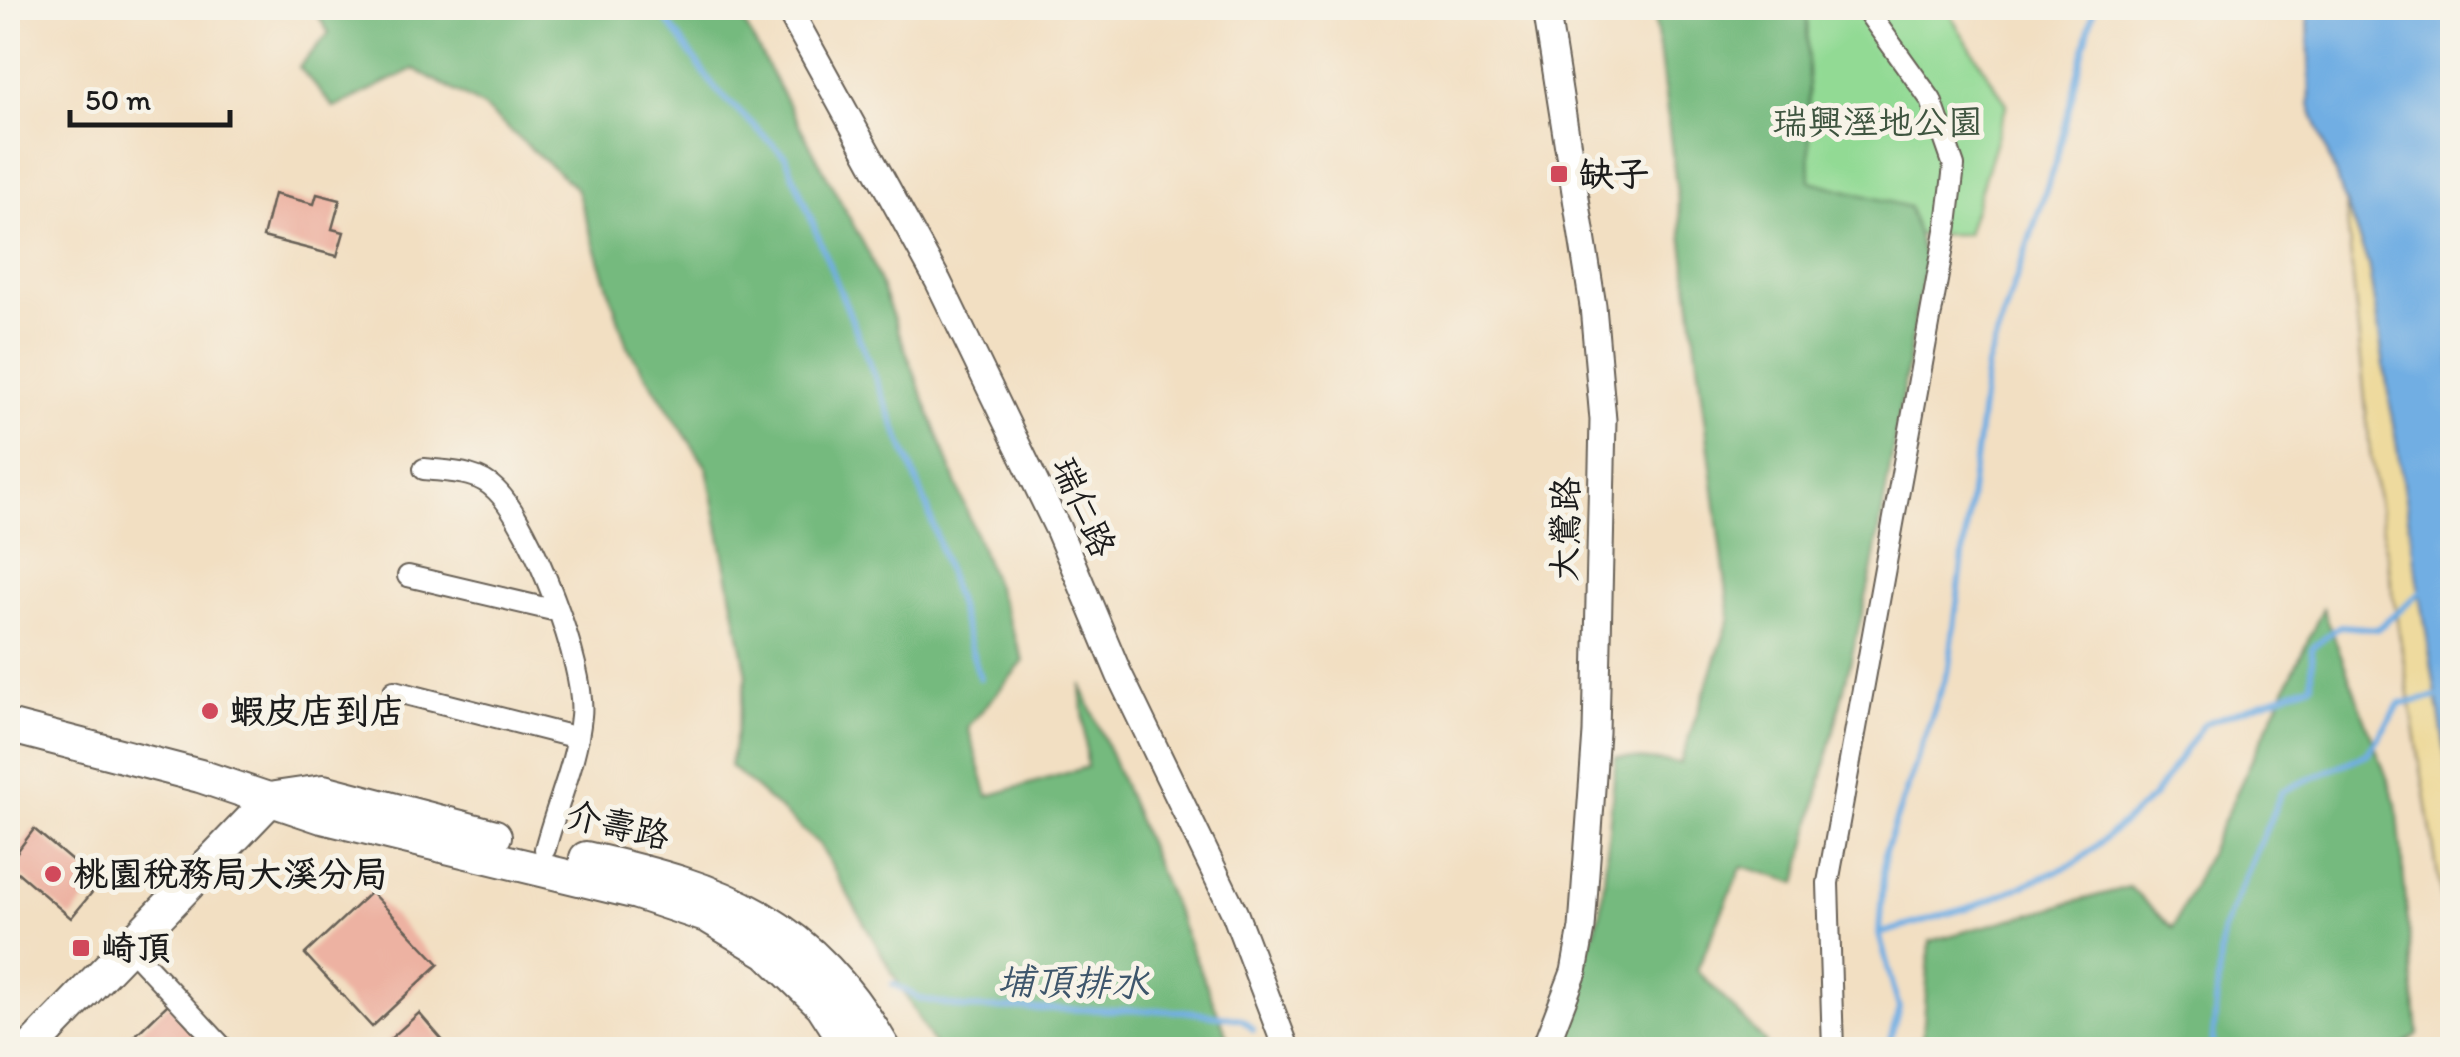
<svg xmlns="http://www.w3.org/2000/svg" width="2460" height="1057" viewBox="0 0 2460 1057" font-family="Itim,'LXGW WenKai TC',sans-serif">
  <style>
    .green { fill: #92da94; stroke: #577b58; stroke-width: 2.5 }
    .forest { fill: #75ba7e; stroke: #486b4d; stroke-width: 2.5 }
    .sand { fill: #eeda9e; stroke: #857b5d; stroke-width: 2.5 }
    .water { fill: #71aee3; stroke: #466580; stroke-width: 2.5 }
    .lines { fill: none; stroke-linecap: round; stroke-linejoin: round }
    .stream { stroke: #71aee3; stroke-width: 6 }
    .building { fill: #edb2a2 }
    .minor-casing { stroke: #676056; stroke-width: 24 }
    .tertiary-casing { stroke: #676056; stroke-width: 29 }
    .primary-casing { stroke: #676056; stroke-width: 36 }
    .minor { stroke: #fff; stroke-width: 20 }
    .tertiary { stroke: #fff; stroke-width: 25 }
    .primary { stroke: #fff; stroke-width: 32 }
    .poi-dot { fill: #d1495b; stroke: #f7f3e8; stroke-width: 4 }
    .labels { text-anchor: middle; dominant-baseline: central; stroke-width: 10; stroke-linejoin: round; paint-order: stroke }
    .park-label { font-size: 35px; fill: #3f5540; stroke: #f7f3e8 }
    .poi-label { font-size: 35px; font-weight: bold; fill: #1c1c1c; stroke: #f7f3e8; text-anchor: start }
    .street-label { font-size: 35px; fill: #1c1c1c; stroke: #f7f3e8 }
    .water-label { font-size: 38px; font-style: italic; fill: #3e566c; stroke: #f7f3e8 }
  </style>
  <rect width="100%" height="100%" fill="#f7f3e8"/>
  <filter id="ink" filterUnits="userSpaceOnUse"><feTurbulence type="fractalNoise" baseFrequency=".01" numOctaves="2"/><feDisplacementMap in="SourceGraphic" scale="20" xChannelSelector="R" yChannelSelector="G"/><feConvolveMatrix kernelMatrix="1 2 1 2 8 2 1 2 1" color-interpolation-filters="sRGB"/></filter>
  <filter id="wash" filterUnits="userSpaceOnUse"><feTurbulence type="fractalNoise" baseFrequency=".0048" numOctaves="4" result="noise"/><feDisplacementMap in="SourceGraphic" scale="40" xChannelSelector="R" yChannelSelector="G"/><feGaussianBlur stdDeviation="2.25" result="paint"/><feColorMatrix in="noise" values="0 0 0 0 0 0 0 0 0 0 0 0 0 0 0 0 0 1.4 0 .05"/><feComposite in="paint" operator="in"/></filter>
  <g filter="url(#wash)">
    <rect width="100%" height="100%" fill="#f2dfc2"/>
    <path class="green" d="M1749 8H1953V20L2007 104 1967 234 1759 237Z"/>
    <path class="forest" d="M313 8H736L869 254 1024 661 968 727 988 796 1087 767 1081 684 1233 1049H936L819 844 730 766 747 675 707 468 627 346 576 188 482 106 414 69 334 108 299 67 329 33Z
      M1654 8H1807L1810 181 1909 207 1925 261 1873 568 1797 883 1742 866 1697 970 1766 1043 1755 1050H1556L1601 910 1616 757 1680 763 1730 618Z
      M2323 608 2397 804 2418 1034 2398 1050 1922 1049 1930 941 2129 887 2173 928Z"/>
    <path class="sand" d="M2326 8H2452V963L2370 451Z"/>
    <path class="water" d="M2308 8H2452V795L2368 264 2310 105Z"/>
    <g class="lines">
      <path class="stream" d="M658 8 715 88 786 157 927 506 980 678
        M1879 934 1977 905 2076 863 2153 797 2203 724 2312 684V648L2340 626 2378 629 2425 588
        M893 984 921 999 964 1008 1182 1011 1242 1019 1253 1030
        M1887 1050 1899 1008 1879 934 1885 852 1949 667 1987 366 2056 160 2094 8
        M2212 1050 2222 933 2282 791 2367 754 2400 704 2452 694"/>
    </g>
    <g id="blocks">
      <path class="building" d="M274 194 314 204 317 194 340 200 332 229 344 232 337 256 263 237Z
        M34 829 99 884 71 918 8 864Z
        M371 892 439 964 372 1027 305 954Z
        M168 1004 210 1050H119L142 1029Z
        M419 1013 451 1050H378Z"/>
    </g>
  </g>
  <g filter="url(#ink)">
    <use href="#blocks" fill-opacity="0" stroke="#676056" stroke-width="2.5"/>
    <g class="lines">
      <defs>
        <path id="minor" d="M424 469C449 472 478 471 496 490 531 524 587 668 581 716 577 761 556 806 545 849
          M408 576 557 611
          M394 691 578 738
          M129 947 225 1050
          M1833 1050 1828 883 1947 225 1954 166 1931 100 1865 8"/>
        <path id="tertiary" d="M788 8 938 281 1058 529 1119 674 1235 914 1287 1050
          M1544 1050 1574 972 1582 928 1596 733 1603 420 1593 306 1546 8"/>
        <path id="primary" d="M8 726 200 776 322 817 637 893 709 917 767 952 822 1005 851 1050
          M275 798 323 791 495 836
          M586 858C725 889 811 920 885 1050
          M29 1050 271 799"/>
      </defs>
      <use href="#minor" class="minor-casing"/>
      <use href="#tertiary" class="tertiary-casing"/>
      <use href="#primary" class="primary-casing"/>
      <use href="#minor" class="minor"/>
      <use href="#tertiary" class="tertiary"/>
      <use href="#primary" class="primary"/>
    </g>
  </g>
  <g class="poi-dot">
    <rect x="1549" y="164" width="20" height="20" rx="5"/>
    <circle cx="210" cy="711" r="10"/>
    <circle cx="53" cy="874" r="10"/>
    <rect x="71" y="938" width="20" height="20" rx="5"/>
  </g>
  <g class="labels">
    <g class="park-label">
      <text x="1878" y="122">瑞興溼地公園</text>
    </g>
    <g class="poi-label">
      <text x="1579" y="174">缺子</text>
      <text x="230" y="711">蝦皮店到店</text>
      <text x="73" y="874">桃園稅務局大溪分局</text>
      <text x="101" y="948">崎頂</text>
    </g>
    <g class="street-label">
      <text transform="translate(1084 507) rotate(66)">瑞仁路</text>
      <text transform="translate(1565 529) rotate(-89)">大鶯路</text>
      <text transform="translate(618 825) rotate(13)">介壽路</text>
    </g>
    <g class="water-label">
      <text transform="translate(1073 982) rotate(1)">埔頂排水</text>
    </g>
  </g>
  <rect width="2460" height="1057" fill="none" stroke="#f7f3e8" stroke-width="40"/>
  <path d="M70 110v15h160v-15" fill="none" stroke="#1c1c1c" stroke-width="5"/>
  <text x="85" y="110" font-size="30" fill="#1c1c1c" stroke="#f7f3e8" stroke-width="8" paint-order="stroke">50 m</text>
</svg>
